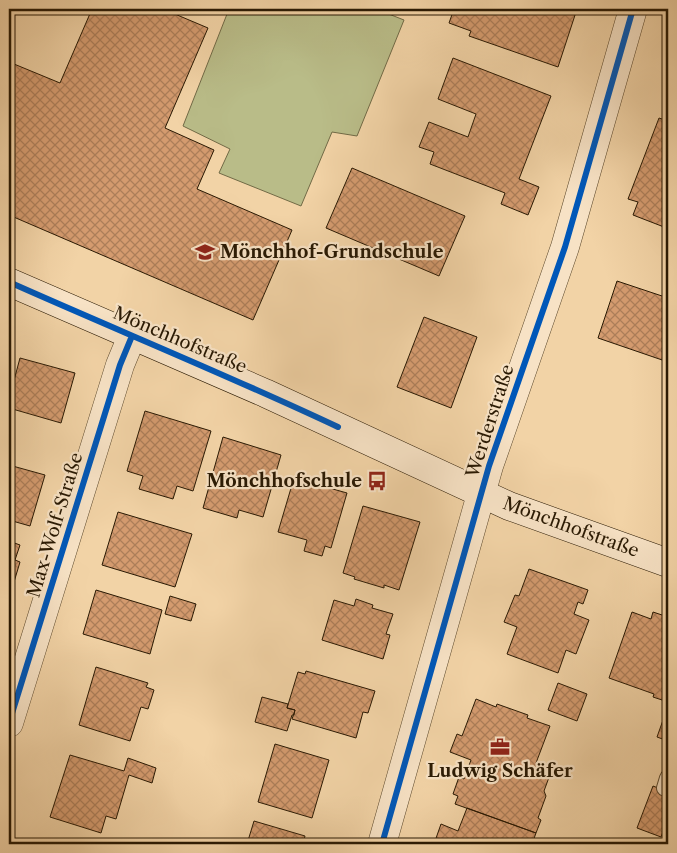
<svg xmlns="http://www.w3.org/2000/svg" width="677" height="853" viewBox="0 0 677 853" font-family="'Libre Caslon Text',serif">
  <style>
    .green { fill: #b9bc88; stroke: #716a46 }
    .building { fill: url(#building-cross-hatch); stroke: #291903 }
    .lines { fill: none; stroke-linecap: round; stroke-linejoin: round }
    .lane-casing { stroke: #5b482c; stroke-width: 18 }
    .street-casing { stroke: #5b482c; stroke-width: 29 }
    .secondary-casing { stroke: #291903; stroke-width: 29 }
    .lane { stroke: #f7e2c5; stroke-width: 16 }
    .street { stroke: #f7e2c5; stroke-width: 28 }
    .secondary { stroke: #f7e2c5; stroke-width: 28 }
    .cycleway-casing { stroke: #f7e2c5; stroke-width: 9 }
    .cycleway { stroke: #0057b8; stroke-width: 6 }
    .labels { text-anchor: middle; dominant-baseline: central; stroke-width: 4.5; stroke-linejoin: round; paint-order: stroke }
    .poi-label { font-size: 18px; font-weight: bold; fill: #291903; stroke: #f7e2c5; text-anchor: start }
    .street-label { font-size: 18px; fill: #291903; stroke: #f7e2c5 }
  </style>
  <defs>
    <pattern id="building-cross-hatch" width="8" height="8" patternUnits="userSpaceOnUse" patternTransform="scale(1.25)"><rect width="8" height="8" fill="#d49b6f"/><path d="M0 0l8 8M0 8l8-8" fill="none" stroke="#ac7e59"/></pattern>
  </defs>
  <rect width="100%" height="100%" fill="#f2d3a6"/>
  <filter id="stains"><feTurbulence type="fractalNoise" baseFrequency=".004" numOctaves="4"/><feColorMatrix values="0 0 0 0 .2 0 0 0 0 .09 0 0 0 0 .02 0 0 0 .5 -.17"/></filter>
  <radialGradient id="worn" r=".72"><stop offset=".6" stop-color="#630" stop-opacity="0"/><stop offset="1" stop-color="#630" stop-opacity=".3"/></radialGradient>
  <path class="green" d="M229 9H376L404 20 357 136 332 132 301 206 219 173 230 149 183 126Z"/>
  <path class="building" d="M92 9H163L208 28 165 128 214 150 197 189 292 230 253 320 9 215V76L14 64 60 83Z
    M454 9H577L558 67 469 36 471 31 449 23Z
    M453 58 551 96 519 179 539 187 528 215 501 204 505 193 430 164 434 152 419 147 429 122 468 137 476 114 438 99Z
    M659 118 668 121V215L664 227 633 215 638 202 628 199Z
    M352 168 465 216 439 276 326 228Z
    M617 281 668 298V362L598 338Z
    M424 317 477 337 451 408 397 387Z
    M20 358 75 373 61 423 9 408V399Z
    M145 411 211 431 193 491 177 486 173 499 139 489 143 476 127 471Z
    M223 437 281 455 263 517 239 510 237 518 203 508Z
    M9 465 45 475 30 526 9 520Z
    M294 478 347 493 331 548 325 546 322 556 304 551 307 540 278 532Z
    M363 506 420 522 399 590 384 585V588L354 579 355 577 343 573Z
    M118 512 192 534 175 587 102 565Z
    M9 541 20 545 15 560 20 562 14 582 9 580V582Z
    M529 569 588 590 583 604 578 602 574 614 589 620 576 654 566 650 558 673 507 654 517 627 504 622 515 595 519 596Z
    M96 590 162 610 150 654 83 634Z
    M170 596 196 604 191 621 165 614Z
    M356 599 373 605 372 608 393 614 386 634 390 635 383 659 322 640 334 600 354 606Z
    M632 612 651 619 653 612 668 617V702L653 697 654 694 609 678Z
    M96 667 148 683 146 687 154 690 148 709 141 707 130 741 79 725Z
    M306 671 375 691 368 713 363 712 356 738 292 719 295 710 287 708 298 672 305 674Z
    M558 683 587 694 577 721 548 710Z
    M262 697 288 704 287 708 295 710 294 715H292L287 731 255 722Z
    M476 699 496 707 497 704 528 715 527 718 550 726 536 763 552 769 544 791 546 796 538 818 541 820 536 833 455 804 458 796 453 794 459 777 464 779 471 760 450 752 457 734 462 736Z
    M668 706V741L657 737Z
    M275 744 329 760 312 818 258 802Z
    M70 755 124 771 128 758 156 768 152 783 129 775 116 819 106 816 101 833 50 817Z
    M653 786 668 792V817L661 837 637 828Z
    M467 808 536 833 532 844H434L441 824 458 831Z
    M254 821 305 836 303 844H247Z"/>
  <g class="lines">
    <defs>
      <path id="lane" d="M665 788 668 778"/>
      <path id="street" d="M9 723 120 365 132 336
        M382 844 489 466 565 247 633 9"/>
      <path id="secondary" d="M9 282 265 393 509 506 668 563"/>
    </defs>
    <use href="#lane" class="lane-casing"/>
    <use href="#street" class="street-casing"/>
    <use href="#secondary" class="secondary-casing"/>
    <use href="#lane" class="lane"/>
    <use href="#street" class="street"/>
    <use href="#secondary" class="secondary"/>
    <defs>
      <path id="cycleway" d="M9 282C119 331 230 376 338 427
        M9 723 120 365 132 336
        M382 844 489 466 565 247 633 9"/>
    </defs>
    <use href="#cycleway" class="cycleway-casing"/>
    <use href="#cycleway" class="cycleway"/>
  </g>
  <defs>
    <symbol id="school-bare" viewBox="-9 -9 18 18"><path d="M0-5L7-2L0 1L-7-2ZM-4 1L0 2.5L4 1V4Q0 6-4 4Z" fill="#8f2418" stroke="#f7e2c5" stroke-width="2.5" paint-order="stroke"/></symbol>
    <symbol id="bus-bare" viewBox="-9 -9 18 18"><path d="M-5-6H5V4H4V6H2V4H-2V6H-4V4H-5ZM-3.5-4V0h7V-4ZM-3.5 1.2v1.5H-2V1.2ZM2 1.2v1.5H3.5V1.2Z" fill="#8f2418" stroke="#f7e2c5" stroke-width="2.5" paint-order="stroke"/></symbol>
    <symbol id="office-bare" viewBox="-9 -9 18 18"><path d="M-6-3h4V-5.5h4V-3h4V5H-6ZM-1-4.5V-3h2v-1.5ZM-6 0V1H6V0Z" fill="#8f2418" stroke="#f7e2c5" stroke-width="2.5" paint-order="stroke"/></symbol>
  </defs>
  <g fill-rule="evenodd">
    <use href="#school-bare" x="191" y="238" width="28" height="28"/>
    <use href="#bus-bare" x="363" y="467" width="28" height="28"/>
    <use href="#office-bare" x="486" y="733" width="28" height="28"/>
  </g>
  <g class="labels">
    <g class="poi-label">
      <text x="220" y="252">Mönchhof-Grundschule</text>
      <text x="362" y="481" text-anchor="end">Mönchhofschule</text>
      <text x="500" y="771" text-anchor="middle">Ludwig Schäfer</text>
    </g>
    <g class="street-label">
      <text transform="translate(180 340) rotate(23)">Mönchhofstraße</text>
      <text transform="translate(490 421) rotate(-72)">Werderstraße</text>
      <text transform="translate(55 525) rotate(-73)">Max-Wolf-Straße</text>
      <text transform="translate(571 527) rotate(20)">Mönchhofstraße</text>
    </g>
  </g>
  <rect width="677" height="853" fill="none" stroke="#f2d3a6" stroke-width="30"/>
  <rect x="10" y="10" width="657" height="833" fill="none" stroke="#291903" stroke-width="2.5"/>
  <rect x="15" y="15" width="647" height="823" fill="none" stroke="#291903"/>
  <rect width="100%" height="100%" filter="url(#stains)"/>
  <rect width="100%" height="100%" fill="url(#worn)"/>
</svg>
